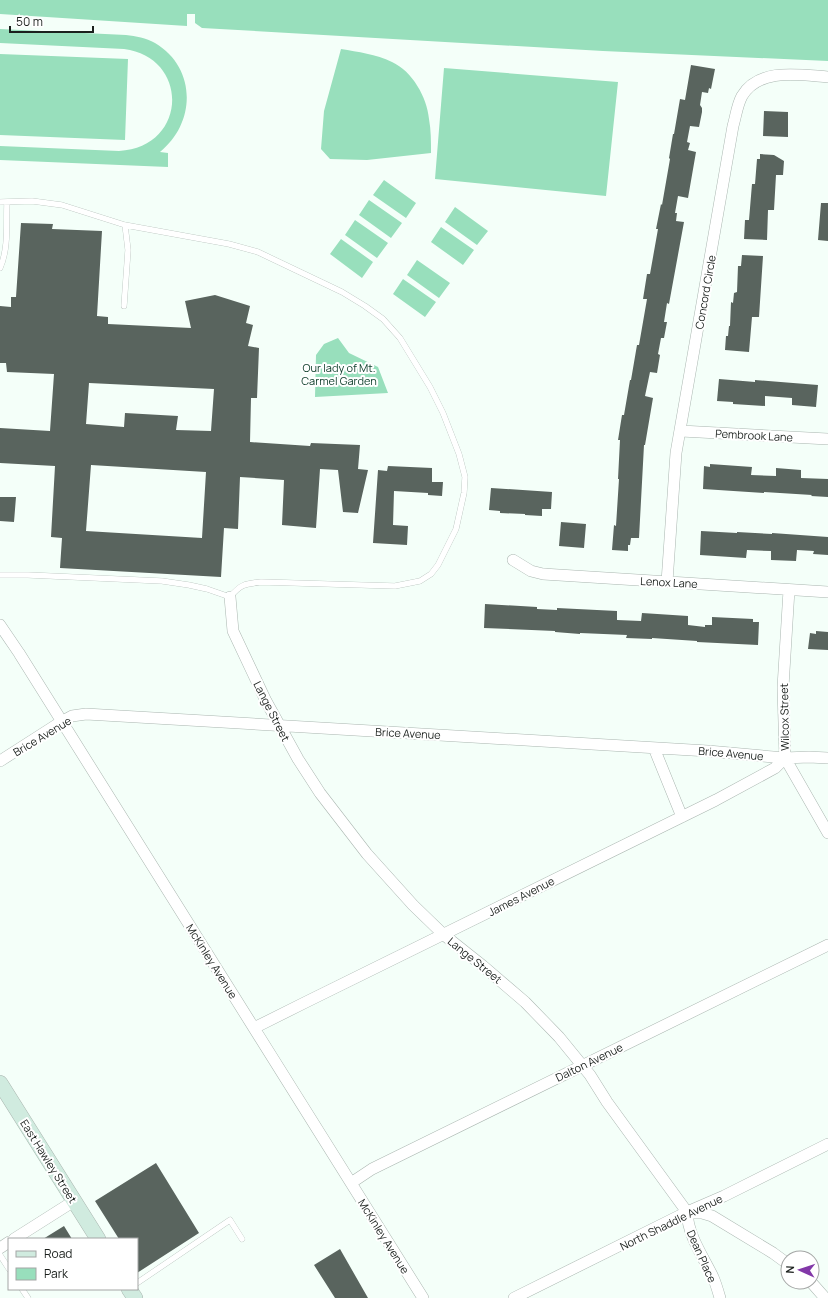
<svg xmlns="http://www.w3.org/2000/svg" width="828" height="1298" viewBox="0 0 828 1298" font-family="Manrope,sans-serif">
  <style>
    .green { fill: #98dfbc }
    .building { fill: #59645e; fill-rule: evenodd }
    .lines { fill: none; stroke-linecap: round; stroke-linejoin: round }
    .lane-casing { stroke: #aab6b0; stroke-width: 6 }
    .street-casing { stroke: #aab6b0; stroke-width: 12 }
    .secondary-casing { stroke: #aab6b0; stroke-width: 16 }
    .lane { stroke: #fff; stroke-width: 5.5 }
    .street { stroke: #fff; stroke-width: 11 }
    .secondary { stroke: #d0ebdf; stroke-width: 15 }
    .labels { text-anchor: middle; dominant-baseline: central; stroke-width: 4; stroke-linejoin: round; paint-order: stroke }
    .street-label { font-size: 11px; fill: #1b201d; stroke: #fff }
    .park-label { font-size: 11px; fill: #12412e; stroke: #fff }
  </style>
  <rect width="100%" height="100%" fill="#f4fff9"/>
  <path class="green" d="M0 0H828V61L603 51 202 28 195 23V14H187V26L0 14Z
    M0 29 126 35C136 36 146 38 155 43 197 68 196 123 160 152L168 153V167L0 160V146L119 151C187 148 191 58 124 49L0 43Z
    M341 49C358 52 376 54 392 62 412 71 427 97 429 119 431 130 431 141 431 153L367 160 330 159 321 149 324 111Z
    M0 54 128 59 125 140 0 135Z
    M444 68 618 82 606 196 435 179Z
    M384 180 416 203 406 218 373 195Z
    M369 200 402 223 391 238 359 215Z
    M455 207 488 231 477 245 445 222Z
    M355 220 388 243 377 258 345 235Z
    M441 227 474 250 463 265 431 242Z
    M341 239 373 262 362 278 330 254Z
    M417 260 450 283 439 298 407 275Z
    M403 279 436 302 425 317 393 294Z
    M338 338 349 353 378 367 388 393 315 397 316 355 324 344Z"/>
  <path class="building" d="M691 65 715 69 711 89 709 88 708 93 702 92 700 105 702 108V112L699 127 690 126 687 142 690 143 688 150 696 152 688 198 678 196 675 213H677L676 221 684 222 669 304 667 303 664 322H667L664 338H661L658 354 660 355 657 373 650 372 645 396 653 398 645 445H644L639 538H631L630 545H628V551L612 550 614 525 616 526 619 479H618L620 440H618L622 415H624L630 380H631L637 345H639L647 299H643L647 274H650L658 229H656L661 204 662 205 670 159 669 158 673 134H674L680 99 685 100Z
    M764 111 788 112V137L763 136Z
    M760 154 774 155 784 161 783 175H776L774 210H768L767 240 744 239 745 220H749L752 184H755L757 159H760Z
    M821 203H828V241L818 240Z
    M21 223 53 224 52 229 102 231 97 316 108 317V324L191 328 185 301 215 295 250 306 246 323 253 325 248 346 259 348 257 398H251L250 442 310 446 311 443 360 445 358 469 368 470 358 513 343 512 338 470 320 469 316 528 282 525 284 480 240 477 238 529 224 528 221 577 60 568 62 538 51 537 55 466 0 463V428L50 431 54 374 7 372 6 363H0V306L11 307V297H16ZM89 383 214 389 211 431 176 430 178 416 125 413 124 427 86 424ZM91 465 206 472 202 538 86 531Z
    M742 255 763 256 759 317H752L749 352 725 350 726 336H728L729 326H730L731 302 733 303 734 293 737 292 738 266H741Z
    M719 379 755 382V380L818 385 816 407 792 405V398L765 396V406L733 404V402L717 401Z
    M710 464 752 467 751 475 776 476V468L801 470V478L828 479V497L811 496 812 495 764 492V493L703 489 704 466 710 467Z
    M388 466 432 468V482H443L442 496 428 495V493L394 491 393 525 408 526 407 545 373 543 378 470 387 471Z
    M491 488 552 492 551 509H542V516L525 515V514L500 513V511L489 510Z
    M0 497H16L14 522 0 521Z
    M561 522 586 524 584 548 559 546Z
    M701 531 737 533V532L772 534V533L828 537V555L813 554 814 551 797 550 796 561 771 560V551L747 550 746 558 700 555Z
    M485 604 537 607V609L557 610V608L617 611V620L641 621 642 613 688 616V625L705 627V625H712V617L753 619V622H759L758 645 697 642V641L652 638V639L626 638 627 635 580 633V634L555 632V631L484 628Z
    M816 631 828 632V650L808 649 810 633 816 634Z
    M156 1163 199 1233 137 1273V1239H119L95 1201Z
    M64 1226 72 1239H43Z
    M340 1249 368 1298H335L314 1265Z"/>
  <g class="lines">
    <defs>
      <path id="lane" d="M0 202 32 201 62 205 125 225 229 244 258 252 342 292 365 306 383 319 400 338 430 387 443 413 459 454 465 477 464 493 456 529 438 565 431 574 420 581 395 586 261 582C245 584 241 584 230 597L207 589 189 585 162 581 28 575H0
        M0 268C9 248 6 223 7 202
        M124 306 128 250 125 225
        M0 1255 9 1269
        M137 1283 230 1220 242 1239
        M22 1289 28 1298"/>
      <path id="street" d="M681 431 828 439
        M513 560 531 571 543 574 828 592
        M667 582 676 453 733 126C736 116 737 105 742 96 759 67 800 75 828 77
        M789 590 783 687 785 758 828 833
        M230 597 233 631 266 701 298 759 320 793 367 854 413 905 444 935 483 966 525 1002 559 1037 590 1075 607 1102 687 1212
        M0 625 19 653 423 1298
        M654 748 682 817
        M0 761 61 722 72 716 86 714 708 751 785 758 809 757 828 758
        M254 1028 304 1003 716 800 775 768 785 758
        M351 1183 372 1169 828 945
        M687 1212C688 1236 703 1256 713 1277 716 1284 718 1291 720 1298
        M690 1213H702L712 1216 773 1253 788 1264
        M14 1239 74 1201
        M0 1248 9 1242
        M811 1282 825 1298
        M514 1298 687 1212 724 1196 828 1144"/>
      <path id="secondary" d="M0 1083 98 1239
        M129 1289 135 1298"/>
    </defs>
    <use href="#lane" class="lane-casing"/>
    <use href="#street" class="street-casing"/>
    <use href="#secondary" class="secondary-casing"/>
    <use href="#lane" class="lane"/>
    <use href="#street" class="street"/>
    <use href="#secondary" class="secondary"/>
  </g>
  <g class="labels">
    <g class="street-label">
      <text transform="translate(705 292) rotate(-80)">Concord Circle</text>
      <text transform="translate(754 435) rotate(3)">Pembrook Lane</text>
      <text transform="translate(669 582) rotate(3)">Lenox Lane</text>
      <text transform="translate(272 711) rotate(63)">Lange Street</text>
      <text transform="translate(784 717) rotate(-91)">Wilcox Street</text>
      <text transform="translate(408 733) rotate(3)">Brice Avenue</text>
      <text transform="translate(42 736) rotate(-31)">Brice Avenue</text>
      <text transform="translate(731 753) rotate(5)">Brice Avenue</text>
      <text transform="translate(521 896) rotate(-27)">James Avenue</text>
      <text transform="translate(475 960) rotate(39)">Lange Street</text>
      <text transform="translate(212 961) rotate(58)">McKinley Avenue</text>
      <text transform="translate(589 1062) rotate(-26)">Dalton Avenue</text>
      <text transform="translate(49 1161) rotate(58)">East Hawley Street</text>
      <text transform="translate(671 1222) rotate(-26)">North Shaddle Avenue</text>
      <text transform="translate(384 1236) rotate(58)">McKinley Avenue</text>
      <text transform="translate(702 1256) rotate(66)">Dean Place</text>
    </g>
    <g class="park-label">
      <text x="339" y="367">Our lady of Mt.<tspan x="339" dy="13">Carmel Garden</tspan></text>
    </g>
  </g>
  <rect x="8" y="1238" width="130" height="52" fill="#ffffff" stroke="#a4a6a5"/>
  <rect x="16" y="1251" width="20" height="6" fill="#d0ebdf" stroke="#a4a6a5"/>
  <text x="44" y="1258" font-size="12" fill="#1b201d">Road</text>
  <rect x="16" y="1268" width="20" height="12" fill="#98dfbc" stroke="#a4a6a5"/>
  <text x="44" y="1278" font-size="12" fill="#1b201d">Park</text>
  <g transform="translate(800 1270) rotate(273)"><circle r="19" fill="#ffffff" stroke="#a4a6a5"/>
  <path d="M0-3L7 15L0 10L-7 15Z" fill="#8237a8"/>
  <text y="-6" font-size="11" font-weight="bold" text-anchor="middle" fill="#1b201d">N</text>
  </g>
  <path d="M10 26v6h83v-6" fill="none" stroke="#1b201d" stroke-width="2"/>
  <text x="16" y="26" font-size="12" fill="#1b201d" stroke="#ffffff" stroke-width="3" paint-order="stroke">50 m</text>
</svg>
